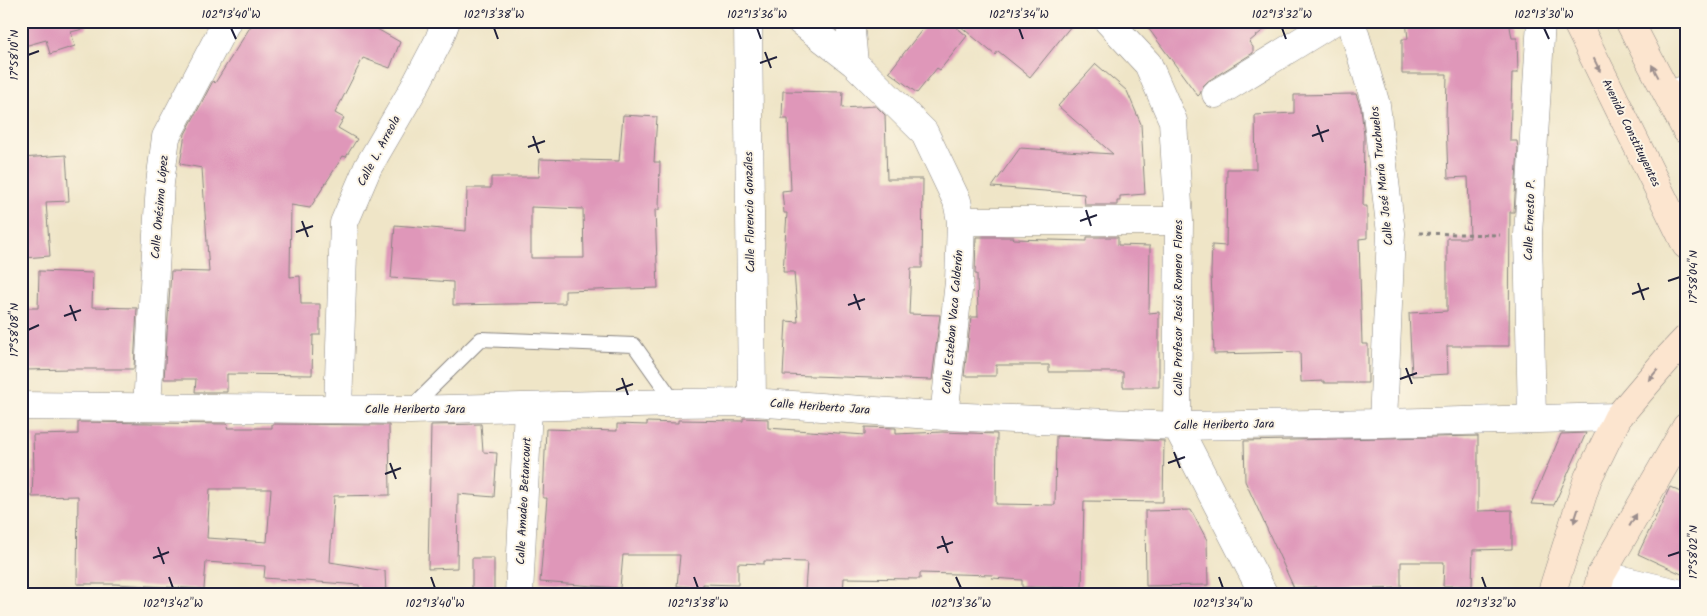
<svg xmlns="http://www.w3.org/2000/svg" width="1707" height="616" viewBox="0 0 1707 616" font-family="Kalam,sans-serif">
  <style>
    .building { fill: #df97b9; fill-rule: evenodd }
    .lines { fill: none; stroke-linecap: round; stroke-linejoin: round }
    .lane-casing { stroke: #888481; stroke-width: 16 }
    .street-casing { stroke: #888481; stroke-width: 29 }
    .secondary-casing { stroke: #888481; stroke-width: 29 }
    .path { stroke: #888481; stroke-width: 3; stroke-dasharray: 4 4; stroke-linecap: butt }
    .lane { stroke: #fff; stroke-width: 14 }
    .street { stroke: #fff; stroke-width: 28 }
    .secondary { stroke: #fce5cf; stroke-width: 28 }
    .oneway { fill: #9a8d8c }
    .ticks { fill: none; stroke: #22223b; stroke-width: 2 }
    .labels { text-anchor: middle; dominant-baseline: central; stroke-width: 4; stroke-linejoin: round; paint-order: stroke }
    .street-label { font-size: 12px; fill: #22223b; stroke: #fcf5e5 }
    .neatline { fill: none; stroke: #22223b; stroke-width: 2 }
    .ticks-label { font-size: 12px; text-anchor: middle; fill: #22223b }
  </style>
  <rect width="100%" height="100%" fill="#fcf5e5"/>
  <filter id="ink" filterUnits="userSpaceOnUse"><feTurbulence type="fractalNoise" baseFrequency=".02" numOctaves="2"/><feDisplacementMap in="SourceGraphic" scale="10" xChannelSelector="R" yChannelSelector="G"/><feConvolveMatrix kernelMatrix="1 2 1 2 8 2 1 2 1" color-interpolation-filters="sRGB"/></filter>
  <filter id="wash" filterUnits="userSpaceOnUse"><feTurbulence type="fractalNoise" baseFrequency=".0096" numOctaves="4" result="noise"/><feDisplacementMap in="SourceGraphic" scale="20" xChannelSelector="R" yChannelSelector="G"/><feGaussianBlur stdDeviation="1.12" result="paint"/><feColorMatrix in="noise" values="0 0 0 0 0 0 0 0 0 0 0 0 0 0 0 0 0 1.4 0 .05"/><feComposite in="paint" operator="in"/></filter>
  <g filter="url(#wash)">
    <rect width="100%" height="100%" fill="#efe5c7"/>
    <g id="blocks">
      <path class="building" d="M21 21H86L87 28 71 32 75 46 50 54 46 40 21 47Z
        M254 21H363L400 42 390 68 363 58 335 113 344 118 338 128 357 139 346 157 343 156 310 208 291 205 290 277 300 276 301 304H320V335H313L312 375 227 374V392H195L196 379H164L171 271 209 272 202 168 180 164 185 134 213 81 215 83Z
        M929 21H949L967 36 940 70 937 68 917 93 889 72Z
        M954 21H1075L1030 77 998 51 995 55Z
        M1143 21H1274L1249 42 1253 47V53L1208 81 1203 86 1200 94 1198 96Z
        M1406 21H1509L1512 38H1517L1518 73H1512L1510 141H1517L1518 149 1514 212H1510L1509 346H1447L1448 374 1412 376 1409 313 1447 311V238H1470L1468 177 1448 178 1446 120 1447 74H1402V39H1408Z
        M1096 64 1127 91 1141 124 1145 194 1120 196V201H1117V205H1085L1084 194 992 187 1020 148 1113 154 1058 106Z
        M783 91 843 92 842 108 876 106 885 115 887 179H923L922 268H911L909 314 940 315 932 380 783 375 786 321 798 322 794 272H783L787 213H784L782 191 791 190 788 119H782Z
        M1356 94 1361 108 1364 135 1363 206H1367V238L1359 239 1362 344H1368V383H1324V381L1301 382 1300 352 1214 354 1211 272 1212 245 1226 246 1227 169H1256L1255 115 1294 113V95Z
        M623 115 657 117 654 162H660L659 210H655L658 288 565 291V303L453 305V282L391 278 395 225 466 231 467 188H491V177H539L540 159 619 161ZM531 207 583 209 584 258H531Z
        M66 155 69 201 46 202 50 256 24 258 21 219V158Z
        M976 237H1014L1013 239 1087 241V237H1118V245L1150 246 1149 313 1159 312V387H1123V372H1049V365H996V376H964L971 317H978L977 274H975Z
        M39 271 93 273 92 307 137 308 134 369H70L25 370 24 308H38Z
        M743 418 768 419V428L865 435V427L896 428V434L942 432 997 434 996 504 1055 505 1056 436 1164 441 1163 502 1084 501 1082 588 1022 587V580L992 578 993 575 920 573V579L844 578 843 593 805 590 807 562 764 561V564L738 563V585L703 584V588L677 586 680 555H623L620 588 540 582 547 498H543L546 429 617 431V424L647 425V422L678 423V420L743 421Z
        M78 422 228 424 227 428H272V424L389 425 390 495 334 496 330 562 385 571 386 595H360L359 585 264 578 265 566 206 562 204 589 115 584H77L78 496 32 497 33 471H34L33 435 78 434ZM210 489H271L267 542 207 538Z
        M481 424 483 452 497 453 494 497 458 494 457 568 428 569 431 425Z
        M1586 433 1554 505 1531 504 1561 434Z
        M1478 436V511L1512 510V549L1473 550 1472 586H1443L1444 562H1401V588L1316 591V587L1294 588 1245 481 1244 441Z
        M1670 487 1686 494V576L1638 554Z
        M1191 510 1207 540 1208 585 1146 586 1145 511Z
        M472 558H494V595H472Z"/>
    </g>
  </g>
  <g filter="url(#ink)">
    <use href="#blocks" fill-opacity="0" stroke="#888481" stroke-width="1"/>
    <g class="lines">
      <defs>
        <path id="lane" d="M410 409 481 339 634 345 675 403"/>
        <path id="street" d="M748 21 752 402
          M800 21 854 63 924 132 957 201 961 221 959 282 944 416
          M850 21 854 63
          M1108 21 1148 64 1173 121 1179 221 1177 426 1264 595
          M1351 21 1376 105 1391 233 1383 423
          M1216 94 1334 21
          M1669 96 1686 89
          M961 221H1179
          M21 406 410 410 675 403 752 402 944 416 1177 426 1383 423 1618 417
          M147 407 160 183 166 137 227 21
          M338 409 344 223 368 167 414 88 438 42 446 21
          M1532 418 1528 235 1541 21
          M1601 575 1686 595
          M519 595 528 408"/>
        <path id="secondary" d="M1576 21 1686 245
          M1629 21 1686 130
          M1551 595 1588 478 1618 417 1669 357 1686 339
          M1596 595 1601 575 1686 427"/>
      </defs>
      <use href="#lane" class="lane-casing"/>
      <use href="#street" class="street-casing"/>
      <use href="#secondary" class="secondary-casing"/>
      <path class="path" d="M1419 233 1500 235"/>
      <use href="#lane" class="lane"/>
      <use href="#street" class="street"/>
      <use href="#secondary" class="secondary"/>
    </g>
    <defs><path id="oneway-solid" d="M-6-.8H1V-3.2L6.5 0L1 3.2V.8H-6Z" transform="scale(1.25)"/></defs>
    <g class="oneway">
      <use href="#oneway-solid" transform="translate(1597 65) rotate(64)"/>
      <use href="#oneway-solid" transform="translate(1655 71) rotate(-118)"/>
      <use href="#oneway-solid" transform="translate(1653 375) rotate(130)"/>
      <use href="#oneway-solid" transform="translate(1576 516) rotate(108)"/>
      <use href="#oneway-solid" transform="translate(1633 520) rotate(-60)"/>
    </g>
  </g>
  <path class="ticks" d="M231 28 236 39M494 28 498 39M757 28 761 39M1019 28 1023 39M1282 28 1286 39M1544 28 1549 39M765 52 771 68M28 55 39 51M760 63 777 57M1317 125 1323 142M533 136 539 153M1312 136 1329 130M528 147 545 141M1086 210 1091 226M302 221 308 237M1080 221 1097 215M296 232 313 226M1668 281 1680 277M1638 283 1644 300M854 294 860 310M1632 294 1649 288M70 305 76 321M848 305 865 299M64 316 81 310M28 330 39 325M1406 368 1412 384M622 378 628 395M1400 379 1417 373M616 390 633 384M1174 452 1180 468M390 463 396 479M1168 463 1185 457M385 474 401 468M942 536 948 553M158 547 164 564M937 548 953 542M1668 556 1680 552M153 558 169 552M169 577 173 588M431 577 435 588M694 577 698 588M956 577 961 588M1219 577 1223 588M1482 577 1486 588"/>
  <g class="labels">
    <g class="street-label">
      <text transform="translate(1631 133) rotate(64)">Avenida Constituyentes</text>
      <text transform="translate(379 151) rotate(-62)">Calle L. Arreola</text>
      <text transform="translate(1382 176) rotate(-96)">Calle José María Truchuelos</text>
      <text transform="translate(160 207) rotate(-85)">Calle Onésimo López</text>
      <text transform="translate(750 212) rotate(-91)">Calle Florencio Gonzáles</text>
      <text transform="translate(1530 220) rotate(-88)">Calle Ernesto P.</text>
      <text transform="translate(1178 308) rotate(-90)">Calle Profesor Jesús Romero Flores</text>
      <text transform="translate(953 322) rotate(-85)">Calle Esteban Vaca Calderón</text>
      <text transform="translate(820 407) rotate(4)">Calle Heriberto Jara</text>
      <text x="415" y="409">Calle Heriberto Jara</text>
      <text transform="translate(1224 425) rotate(-1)">Calle Heriberto Jara</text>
      <text transform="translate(524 501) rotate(-87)">Calle Amadeo Betancourt</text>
    </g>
  </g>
  <rect width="1707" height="616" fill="none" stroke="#fcf5e5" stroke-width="55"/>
  <rect x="28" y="28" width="1652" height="560" class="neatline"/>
  <g class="ticks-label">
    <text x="231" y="18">102°13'40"W</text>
    <text x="494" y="18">102°13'38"W</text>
    <text x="757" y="18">102°13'36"W</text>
    <text x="1019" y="18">102°13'34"W</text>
    <text x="1282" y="18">102°13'32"W</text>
    <text x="1544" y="18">102°13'30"W</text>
    <text transform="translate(14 55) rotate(-90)" y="4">17°58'10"N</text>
    <text transform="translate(1693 277) rotate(-90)" y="4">17°58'04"N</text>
    <text transform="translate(14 330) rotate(-90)" y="4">17°58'08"N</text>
    <text transform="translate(1693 552) rotate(-90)" y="4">17°58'02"N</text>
    <text x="173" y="607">102°13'42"W</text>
    <text x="435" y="607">102°13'40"W</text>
    <text x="698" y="607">102°13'38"W</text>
    <text x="961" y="607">102°13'36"W</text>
    <text x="1223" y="607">102°13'34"W</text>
    <text x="1486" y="607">102°13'32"W</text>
  </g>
</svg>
